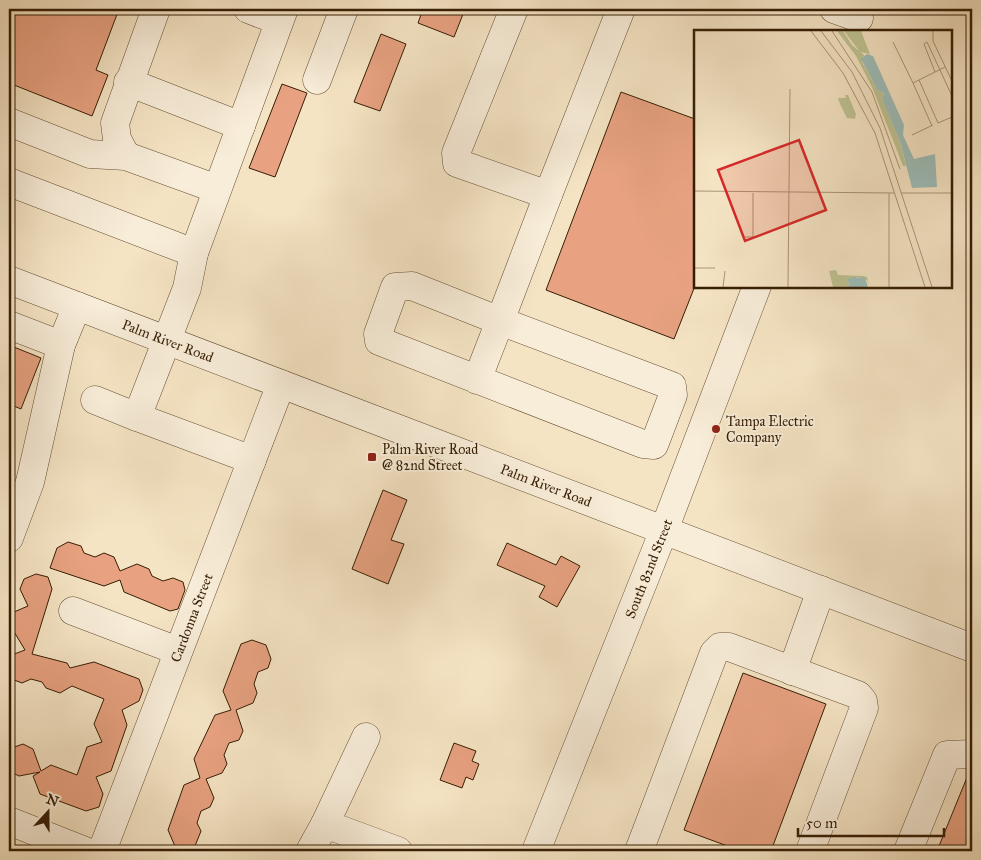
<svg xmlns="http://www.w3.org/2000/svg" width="981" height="860" viewBox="0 0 981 860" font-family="'IM FELL Great Primer',serif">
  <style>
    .building { fill: #e8a281; stroke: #361e04 }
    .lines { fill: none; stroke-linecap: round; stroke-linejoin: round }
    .minor-casing { stroke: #665034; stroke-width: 29 }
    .minor { stroke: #f8edd9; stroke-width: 28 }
    .poi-dot { fill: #8f2418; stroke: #f8edd9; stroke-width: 2 }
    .labels { text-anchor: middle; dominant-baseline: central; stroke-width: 4; stroke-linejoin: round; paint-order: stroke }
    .street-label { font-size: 14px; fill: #361e04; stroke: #f8edd9 }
    .poi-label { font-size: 14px; fill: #361e04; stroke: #f8edd9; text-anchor: start }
    .inset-road { fill: none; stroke: #a99577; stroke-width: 1 }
    .view { fill: #d62828; fill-opacity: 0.15; stroke: #d62828; stroke-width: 2.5 }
    .inset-edge { fill: none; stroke: #361e04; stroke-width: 2.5 }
  </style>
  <rect width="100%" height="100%" fill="#f5e4c4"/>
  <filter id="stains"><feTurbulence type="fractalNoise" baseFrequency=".004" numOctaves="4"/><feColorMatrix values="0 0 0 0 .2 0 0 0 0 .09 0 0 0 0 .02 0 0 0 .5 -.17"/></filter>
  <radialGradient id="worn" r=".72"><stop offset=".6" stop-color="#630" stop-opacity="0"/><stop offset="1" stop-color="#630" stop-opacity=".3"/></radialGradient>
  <path class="building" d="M9 9H119L96 70 108 75 92 116 9 83Z
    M423 9H465L454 37 418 23Z
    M381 34 406 44 380 111 354 102Z
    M282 84 307 93 275 177 249 168Z
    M621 92 695 119V286L674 339 546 290Z
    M9 345 41 358 21 409 9 404Z
    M383 490 407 500 391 540 404 544 388 584 352 569Z
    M68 542 81 546 84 553 95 557 104 553 114 557 120 571 137 564 149 569 152 576 163 581 173 578 183 582 185 590 178 609 170 611 124 592 120 580 104 586 50 568 57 548Z
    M507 543 556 565 561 556 580 566 557 607 539 597 545 586 497 565Z
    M36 574 48 577 52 589 32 654 67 663 70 668 94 662 139 679 143 690 139 701 122 710 127 725 111 771 96 777 103 794 99 807 86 811 40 794 33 776 40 772 19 776 9 771V749L23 744 33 749 41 771 51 765 77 775 87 747 102 742 94 724 104 699 72 686 60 693 46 688 42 682 31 679 22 683 9 678V656L25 650 10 625 14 612 28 606 20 589 24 579Z
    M252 640 266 645 271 659 268 668 258 672 254 684 257 693 253 703 236 710 243 731 239 740 229 743 224 755 227 764 222 773 206 779 214 798 210 807 201 811 197 823 201 831 193 851H177L168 830 184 785 200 778 194 759 215 715 231 710 223 691 241 644Z
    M743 673 826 704 771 851H741L684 830Z
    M454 743 476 751 472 761 479 764 473 780 466 777 462 788 440 780Z
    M970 770H972V851H937Z"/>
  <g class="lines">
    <defs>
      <g id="minor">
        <path d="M248 9 279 21"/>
        <path d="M514 9 456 153 457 163 548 195 621 9"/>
        <path d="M834 9 859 18"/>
        <path d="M317 80 344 9"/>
        <path d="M128 82 241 126"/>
        <path d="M9 122 90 154 126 156 217 189"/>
        <path d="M126 156 117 139 115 123 156 9"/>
        <path d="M9 182 194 253"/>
        <path id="s1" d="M9 280 972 648"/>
        <path d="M9 325 61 345"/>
        <path d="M477 380 500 321 412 286 395 287 378 334 379 341 643 444 654 445 673 395 672 386 500 321 548 195"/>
        <path d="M95 400 137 417"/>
        <path d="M252 460 137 417 187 288 194 253 284 9"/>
        <path d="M9 538 30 482 61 345 77 306"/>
        <path d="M73 611 178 651"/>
        <path d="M792 671 821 590"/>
        <path d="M366 737 325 824 398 851"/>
        <path d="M9 821 85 851"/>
        <path id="s2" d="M102 851 281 384"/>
        <path d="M310 851 325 824"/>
        <path id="s3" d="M536 851 664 530 757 286"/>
        <path d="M639 851 714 653 720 647H729L858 695 863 701 864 708 810 851"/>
        <path d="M908 851 947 755 972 754"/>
      </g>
    </defs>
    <use href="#minor" class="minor-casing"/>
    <use href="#minor" class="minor"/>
  </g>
  <g class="poi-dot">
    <circle cx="716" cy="429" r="5"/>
    <rect x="367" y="452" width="10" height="10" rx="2.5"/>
  </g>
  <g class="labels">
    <g class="street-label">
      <text stroke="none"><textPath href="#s1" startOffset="170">Palm River Road</textPath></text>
      <text stroke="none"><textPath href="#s1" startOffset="575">Palm River Road</textPath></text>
      <text stroke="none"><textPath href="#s3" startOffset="304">South 82nd Street</textPath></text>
      <text stroke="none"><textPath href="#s2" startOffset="250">Cardonna Street</textPath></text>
    </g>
    <g class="poi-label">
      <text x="726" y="421">Tampa Electric<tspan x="726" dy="16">Company</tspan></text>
      <text x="382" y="449">Palm River Road<tspan x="382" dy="16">@ 82nd Street</tspan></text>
    </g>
  </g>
  <g transform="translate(694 30)">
    <rect width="258" height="258" fill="#f5e4c4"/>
    <path d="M143 1H149L158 15 170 25 168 32 184 61 190 63 188 69 206 111 212 136H209L178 57 162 26ZM150 1H167L176 24 166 22ZM151 65H154L162 84 161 89 153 88 146 74 144 68H152ZM142 240 144 245 170 246 173 247 175 255 173 250 164 247 152 250 156 253 153 257H139L135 241Z" fill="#bfc392"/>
    <path d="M173 24 179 26 184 37 210 95 209 105 220 129 241 124 243 157 218 158 206 111 188 69 190 63 184 61 167 29ZM159 247 171 248 174 257H153L156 253 152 250Z" fill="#9dbeba"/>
    <path class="inset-road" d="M117 1 149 43 181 103 231 257M127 1 158 42 186 98 238 257M138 1 178 62 206 139M239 1V11L258 51M199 12 219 53M251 37 225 50 244 93 258 87M241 42 230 14 233 12 258 66M225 50 219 53 238 96M218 105 239 95M0 161 200 163M207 163H258M51 207H59V163M0 238H21M29 257 31 241M94 257 96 59M195 257V163"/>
    <path class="view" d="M105 110 132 180 51 211 24 140Z"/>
    <rect width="258" height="258" class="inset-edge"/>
  </g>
  <rect width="981" height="860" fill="none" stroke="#f5e4c4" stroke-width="30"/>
  <rect x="10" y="10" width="961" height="840" fill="none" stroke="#361e04" stroke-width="2.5"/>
  <rect x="15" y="15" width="951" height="830" fill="none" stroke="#361e04"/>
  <g transform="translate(48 812) rotate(21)" stroke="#f8edd9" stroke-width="4" paint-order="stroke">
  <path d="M0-4L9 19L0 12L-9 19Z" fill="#361e04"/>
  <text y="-8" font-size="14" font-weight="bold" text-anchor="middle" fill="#361e04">N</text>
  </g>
  <path d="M798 828v8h146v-8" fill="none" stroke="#361e04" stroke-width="2.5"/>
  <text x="806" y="828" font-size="15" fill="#361e04" stroke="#f8edd9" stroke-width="4" paint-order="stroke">50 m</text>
  <rect width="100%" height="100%" filter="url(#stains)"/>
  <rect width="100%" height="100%" fill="url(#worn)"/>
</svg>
